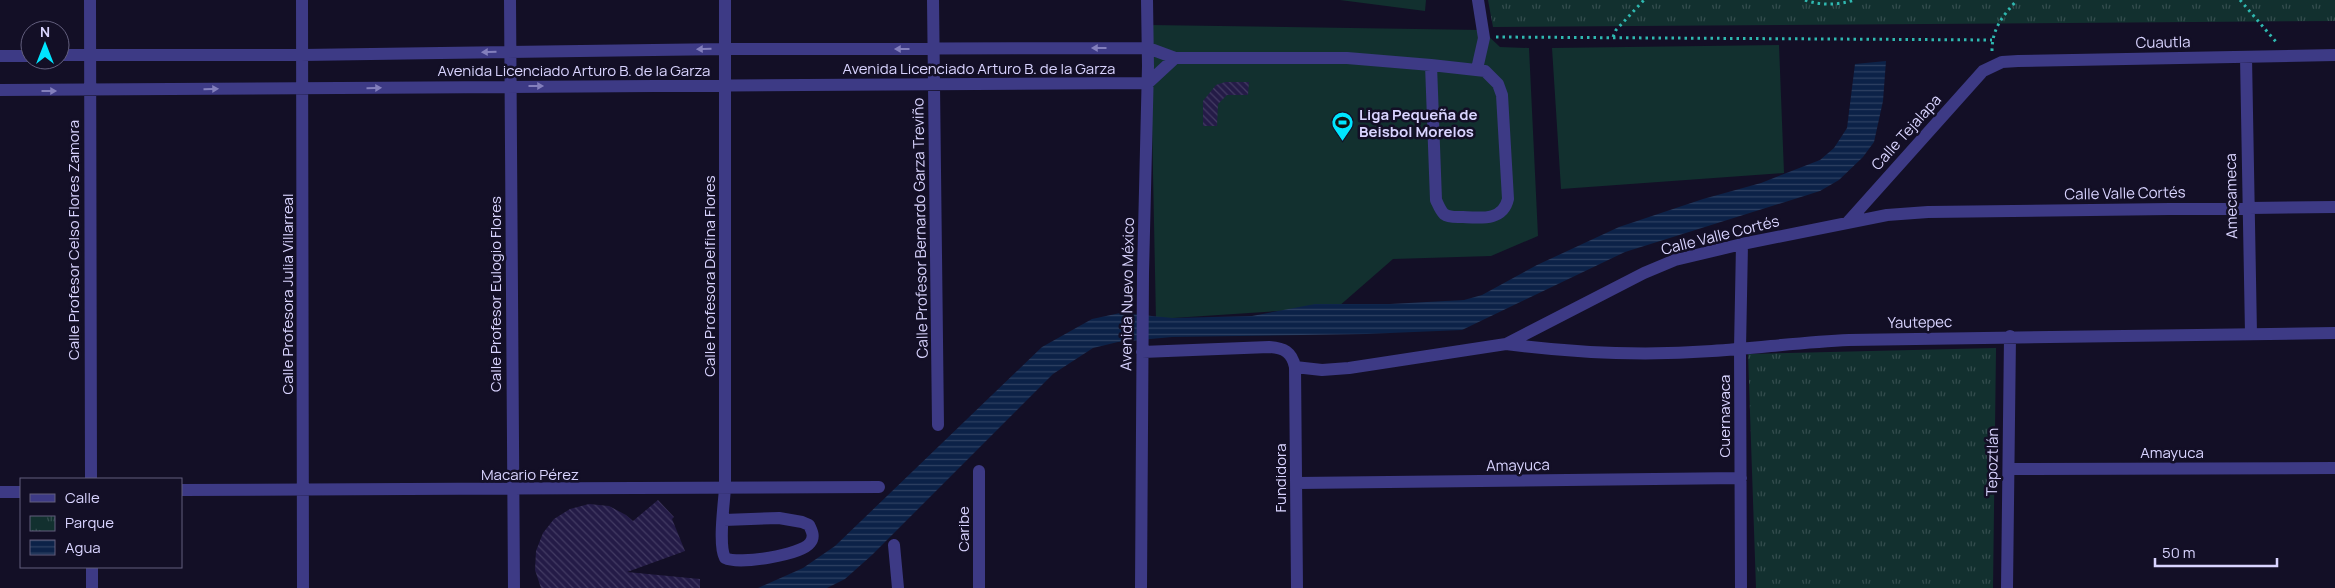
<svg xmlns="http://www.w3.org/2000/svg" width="2335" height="588" viewBox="0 0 2335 588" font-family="Manrope,sans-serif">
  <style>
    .park { fill: url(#park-tufts) }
    .pitch { fill: #12302f }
    .water { fill: url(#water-rules) }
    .building { fill: url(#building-back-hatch) }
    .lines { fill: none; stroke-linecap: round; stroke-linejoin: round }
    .path { stroke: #2fb8b0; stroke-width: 3; stroke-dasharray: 2.5 4; stroke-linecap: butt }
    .minor { stroke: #3d3a85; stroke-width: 12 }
    .oneway { fill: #837fbc }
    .labels { text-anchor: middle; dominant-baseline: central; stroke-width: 5; stroke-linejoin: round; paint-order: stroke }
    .street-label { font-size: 15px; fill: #d9d4ff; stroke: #130f26 }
    .poi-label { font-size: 15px; font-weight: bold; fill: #d9d4ff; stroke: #130f26; text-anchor: start }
  </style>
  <defs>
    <pattern id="park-tufts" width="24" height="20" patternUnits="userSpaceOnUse" patternTransform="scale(1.25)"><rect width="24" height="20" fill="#12302f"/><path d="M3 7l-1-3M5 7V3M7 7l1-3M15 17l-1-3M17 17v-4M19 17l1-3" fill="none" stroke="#344d4e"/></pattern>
    <pattern id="water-rules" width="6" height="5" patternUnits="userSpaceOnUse" patternTransform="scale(1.25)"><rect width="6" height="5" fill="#0c2248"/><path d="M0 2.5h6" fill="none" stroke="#2f4163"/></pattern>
    <pattern id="building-back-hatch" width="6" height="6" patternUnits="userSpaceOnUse" patternTransform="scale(1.25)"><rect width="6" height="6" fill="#241b47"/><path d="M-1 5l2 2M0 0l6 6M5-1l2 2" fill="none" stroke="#433b63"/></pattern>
  </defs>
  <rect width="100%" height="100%" fill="#130f26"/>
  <path class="park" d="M1488 0H2335V21L1493 27Z
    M1996 348 1993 588H1756L1748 354Z"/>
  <path class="pitch" d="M1340 0H1426L1425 11Z
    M1150 25 1482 30 1500 47 1529 48 1538 236 1491 256 1393 259 1338 307 1173 318 1156 321Z
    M1779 45 1784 173 1561 189 1552 48Z"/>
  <path class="water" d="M1886 61 1883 101 1874 142 1863 157 1839 180 1820 191 1625 252 1462 330 1366 334 1172 337 1118 342 1093 348 1053 374 872 555 845 579 827 588H758L803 568 835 546 1042 347 1092 319 1120 313 1173 318 1252 316 1315 304H1390L1464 300 1482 295 1537 265 1619 227 1703 199 1761 183 1820 160 1834 148 1847 128 1855 64Z"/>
  <path class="building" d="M1225 82H1249L1248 95H1227L1218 104 1217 126H1203V101L1216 85Z
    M658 500 674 517 672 519 685 551 627 572 700 579V588H541L535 570 536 551 543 533 554 519 570 509 589 504 609 506 626 515 633 521Z"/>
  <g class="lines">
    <path class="path" d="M1805 0C1822 6 1837 5 1855 0
      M2240 0 2277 43
      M1496 37 1992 40
      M1613 37 1616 30 1644 0
      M1992 51C1992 28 2003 16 2017 0"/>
    <path class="minor" d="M90 0 91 479
      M302 0 303 588
      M510 0 514 588
      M933 0 938 425
      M60 55H302L726 49 1148 48 1175 58H1347L1431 65
      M0 56H30
      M2246 57 2251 334
      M1431 65 1485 71 1498 84 1502 95 1508 199C1503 221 1481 218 1463 217 1457 217 1449 218 1444 214 1440 210 1438 204 1436 200Z
      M1477 69 1484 38 1478 0
      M0 90 1148 83 1175 58
      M1847 223 1983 71 2002 62 2018 61 2335 55
      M1506 344C1575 353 1643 356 1712 351 1758 348 1803 342 1849 340L2335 333
      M1142 352 1269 347C1284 348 1292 352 1295 367L1297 588
      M1295 367 1322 370 1349 368 1506 344 1644 273 1675 260 1742 244 1887 215 1928 212 2335 207
      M2009 469 2335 468
      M979 471V588
      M1297 483 1741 478
      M181 490 879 487
      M0 492H21
      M724 520 779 518 802 522 809 525C812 531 815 537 810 543 801 555 739 565 725 558 718 545 724 504 725 488V0
      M894 545 898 588
      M92 567V588
      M1141 588 1143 273 1148 66 1147 0
      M1741 588 1740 349 1742 244
      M2007 588 2010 336"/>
  </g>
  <defs><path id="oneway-solid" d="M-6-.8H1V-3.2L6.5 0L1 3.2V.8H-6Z" transform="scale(1.25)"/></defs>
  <g class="oneway">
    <use href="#oneway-solid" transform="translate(1099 48) rotate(180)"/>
    <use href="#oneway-solid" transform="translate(704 49) rotate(179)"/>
    <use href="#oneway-solid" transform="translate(902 49) rotate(180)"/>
    <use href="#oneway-solid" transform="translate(489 52) rotate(179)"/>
    <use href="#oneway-solid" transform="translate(536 86)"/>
    <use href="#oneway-solid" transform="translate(374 88) rotate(-1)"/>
    <use href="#oneway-solid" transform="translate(211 89) rotate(-1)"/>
    <use href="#oneway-solid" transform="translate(49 91)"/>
  </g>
  <defs>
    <symbol id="stadium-pin" viewBox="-11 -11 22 30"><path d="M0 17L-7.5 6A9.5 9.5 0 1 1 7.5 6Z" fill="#00e5ff" stroke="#130f26"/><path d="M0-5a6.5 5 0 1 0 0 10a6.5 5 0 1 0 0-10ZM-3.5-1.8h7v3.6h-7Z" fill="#111"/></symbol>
  </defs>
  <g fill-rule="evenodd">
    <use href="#stadium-pin" x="1330" y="110" width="25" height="34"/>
  </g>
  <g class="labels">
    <g class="street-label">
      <text transform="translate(2163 42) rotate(-1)">Cuautla</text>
      <text x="979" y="68">Avenida Licenciado Arturo B. de la Garza</text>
      <text x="574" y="70">Avenida Licenciado Arturo B. de la Garza</text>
      <text transform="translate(1906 132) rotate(-48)">Calle Tejalapa</text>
      <text transform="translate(2125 193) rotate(-1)">Calle Valle Cortés</text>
      <text transform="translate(2231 196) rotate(-91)">Amecameca</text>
      <text transform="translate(920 228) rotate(-91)">Calle Profesor Bernardo Garza Treviño</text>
      <text transform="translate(1720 235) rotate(-14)">Calle Valle Cortés</text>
      <text transform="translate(73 240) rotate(-90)">Calle Profesor Celso Flores Zamora</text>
      <text transform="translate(709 276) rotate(-90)">Calle Profesora Delfina Flores</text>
      <text transform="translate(287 294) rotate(-90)">Calle Profesora Julia Villarreal</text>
      <text transform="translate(495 294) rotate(-90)">Calle Profesor Eulogio Flores</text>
      <text transform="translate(1127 294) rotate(-89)">Avenida Nuevo México</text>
      <text transform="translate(1920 322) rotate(-1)">Yautepec</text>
      <text transform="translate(1724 416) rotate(-90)">Cuernavaca</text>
      <text x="2172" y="452">Amayuca</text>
      <text transform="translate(1992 462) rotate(-89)">Tepoztlán</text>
      <text transform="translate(1518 465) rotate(-1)">Amayuca</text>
      <text x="530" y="474">Macario Pérez</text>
      <text transform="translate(1280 478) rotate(-90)">Fundidora</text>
      <text transform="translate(963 529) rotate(-90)">Caribe</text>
    </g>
    <g class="poi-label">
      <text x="1359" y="114">Liga Pequeña de<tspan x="1359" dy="17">Beisbol Morelos</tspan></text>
    </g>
  </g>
  <rect x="20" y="478" width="162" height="90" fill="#130f26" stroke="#625e7d"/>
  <rect x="30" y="494" width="25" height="8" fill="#3d3a85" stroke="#625e7d"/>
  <text x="65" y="503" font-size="15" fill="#d9d4ff">Calle</text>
  <rect x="30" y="516" width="25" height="15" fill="url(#park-tufts)" stroke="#625e7d"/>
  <text x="65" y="528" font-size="15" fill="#d9d4ff">Parque</text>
  <rect x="30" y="540" width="25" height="15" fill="url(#water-rules)" stroke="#625e7d"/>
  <text x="65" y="553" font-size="15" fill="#d9d4ff">Agua</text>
  <g transform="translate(45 45)"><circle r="24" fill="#130f26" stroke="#625e7d"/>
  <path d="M0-4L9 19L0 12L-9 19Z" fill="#00e5ff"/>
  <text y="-8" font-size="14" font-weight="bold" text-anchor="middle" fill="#d9d4ff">N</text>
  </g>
  <path d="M2155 558v8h122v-8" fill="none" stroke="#d9d4ff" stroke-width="2.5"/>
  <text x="2162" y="558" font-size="15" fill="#d9d4ff" stroke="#130f26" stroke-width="4" paint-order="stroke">50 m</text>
</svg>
